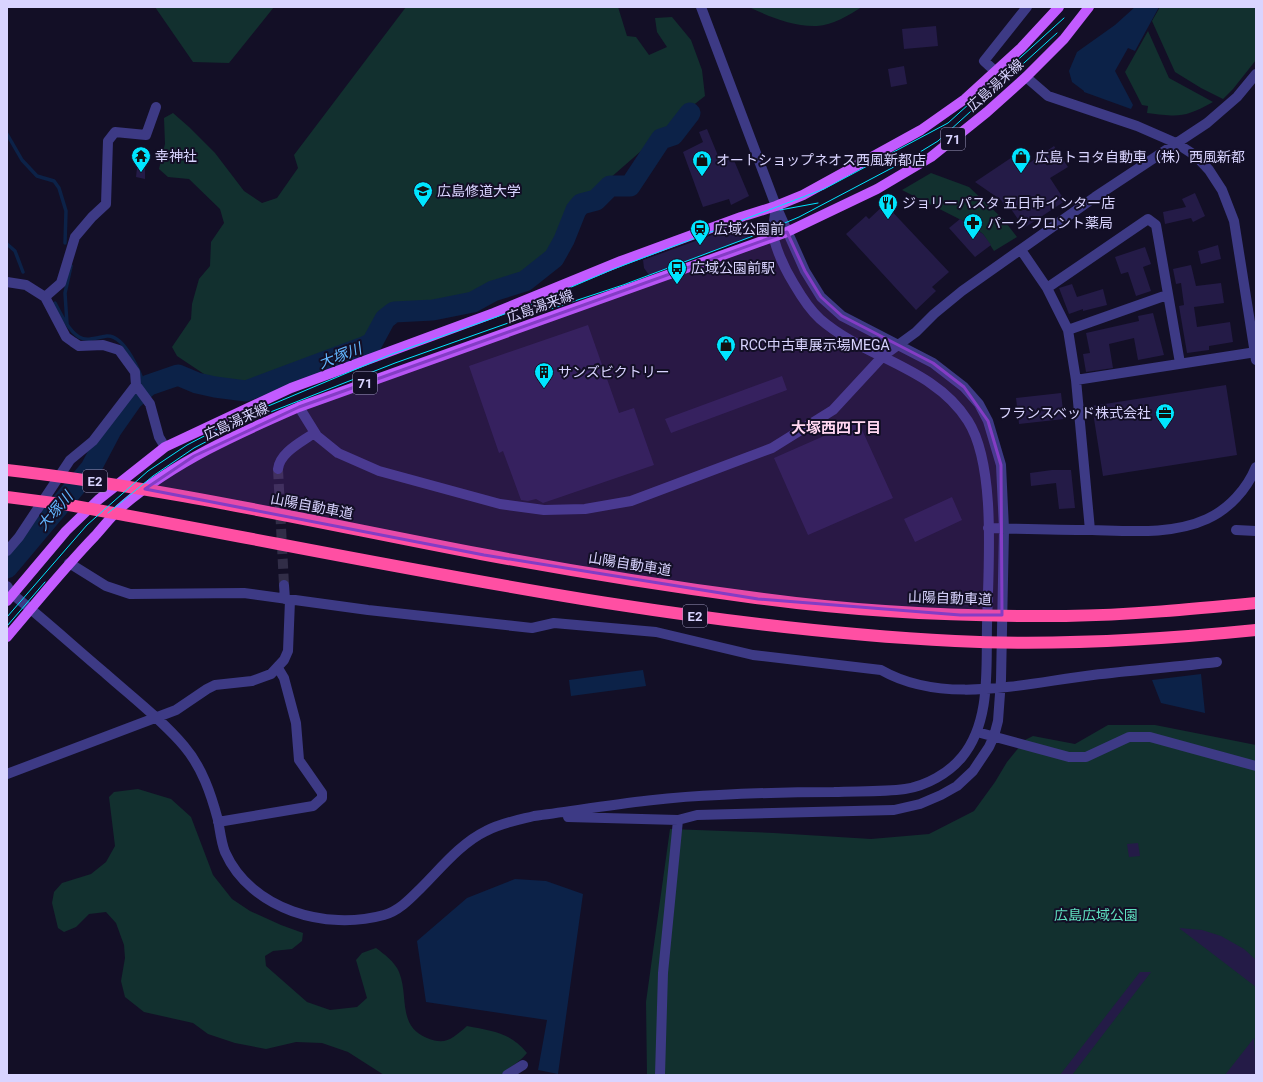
<svg xmlns="http://www.w3.org/2000/svg" width="1263" height="1082" viewBox="0 0 1263 1082" font-family="Roboto,'Noto Sans JP',sans-serif">
  <style>
    .green { fill: #12302f }
    .water { fill: #0c2248 }
    .lines { fill: none; stroke-linecap: round; stroke-linejoin: round }
    .stream { stroke: #0c2248; stroke-width: 3.5 }
    .river { stroke: #0c2248; stroke-width: 21 }
    .building { fill: #241b47 }
    .minor-tunnel { stroke: #312d47; stroke-width: 10; stroke-dasharray: 10 5; stroke-linecap: butt }
    .minor { stroke: #3d3a85; stroke-width: 10 }
    .major { stroke: #c25bff; stroke-width: 10 }
    .highway { stroke: #ff4fa3; stroke-width: 12 }
    .tram { stroke: #00e5ff; stroke-width: 1 }
    .marked { fill: #843dc5; fill-opacity: 0.2; stroke: #843dc5; stroke-width: 3; stroke-linejoin: round }
    .labels { text-anchor: middle; dominant-baseline: central; stroke-width: 4; stroke-linejoin: round; paint-order: stroke }
    .shield { fill: #130f26; stroke: #9e99be; stroke-width: 1 }
    .shield-label { font-size: 13px; font-weight: bold; fill: #d9d4ff }
    .street-label { font-size: 14px; fill: #d9d4ff; stroke: #130f26 }
    .poi-label { font-size: 14px; fill: #d9d4ff; stroke: #130f26; text-anchor: start }
    .park-label { font-size: 14px; fill: #5fe0c0; stroke: #130f26 }
    .water-label { font-size: 15px; font-style: italic; fill: #62b6ff; stroke: #130f26 }
    .neighbourhood-label { font-size: 15px; font-weight: bold; fill: #ffd6f0; stroke: #130f26 }
  </style>
  <rect width="100%" height="100%" fill="#130f26"/>
  <path class="green" d="M155 7H274L229 63 193 62Z
    M406 7H618L627 36 636 37 649 55 667 47 657 32 655 18 672 17 691 40 702 70 705 96 687 110 670 132 656 138 601 186 573 208 562 234 546 260 520 277 488 288 457 302 386 309 365 342 298 368 234 384 207 376 177 356 172 347 191 319 192 304 199 279 210 266 211 242 224 223 220 209 189 179 168 177 159 169 165 144 164 118 173 113 189 127 215 153 244 191 262 203 277 198 298 168 294 155Z
    M749 7H862C849 15 833 25 817 26 794 27 770 17 749 7Z
    M1160 7H1256V60L1233 89 1223 99 1201 88 1175 72 1152 21Z
    M1148 31 1169 78 1213 102C1184 118 1179 117 1147 113L1148 106 1142 105 1125 72Z
    M931 173 969 187 1003 219 1017 237 994 251 983 234 971 225 902 190Z
    M1108 725H1155L1256 745V1075H647L646 1002 670 829 774 833 871 839 929 834 974 811 995 782 1007 762 1025 740 1033 736 1075 744Z
    M138 789 171 799 191 817 213 875 232 899 250 911 281 925 303 933 302 941 292 949 273 951 265 956 266 966 307 1002 330 1010 357 1007 367 998 356 960 362 953 376 948C384 954 395 962 399 972 409 996 397 1026 427 1038 446 1046 453 1038 467 1026 492 1031 510 1032 527 1053 519 1063 510 1066 501 1075H384L348 1052 322 1043 296 1042 266 1049 235 1043 208 1034 193 1023 144 1012 125 997 121 981 125 958 124 945 116 923 106 912 89 914 76 927 64 932 58 928 52 903 54 892 62 883 91 874 106 862 115 846 109 797 114 792Z"/>
  <path class="water" d="M1135 7H1159L1135 51 1128 48 1115 71 1133 105 1131 109 1084 92V91L1072 82 1069 71 1077 52 1115 25Z
    M643 670 646 686 571 696 569 680Z
    M1201 674 1205 713 1161 703 1152 680Z
    M515 879 546 881 583 894 558 1074 538 1070 547 1020 426 1002 417 941 467 898Z"/>
  <g class="lines">
    <path class="stream" d="M7 134 22 160 37 176 54 181 59 188 66 211 65 243
      M7 244 15 251 23 272
      M55 303C61 314 68 330 79 337 87 342 99 337 107 336 125 335 141 374 145 388
      M67 324 65 293 71 266"/>
    <path class="river" d="M7 568 91 468 111 430 132 400 149 385 178 375 197 383 215 387 246 391 366 346 372 343 385 319 394 312 433 310 473 302 493 291 525 281 554 258 564 240 576 210 581 204 596 200 610 186H630L661 139 673 135 690 113"/>
  </g>
  <path class="building" d="M936 26 938 46 904 49 902 29Z
    M904 66 907 84 891 87 888 69Z
    M707 129 721 163 733 158 749 196 731 205 729 199 703 207 683 152 703 142 699 132Z
    M1054 146 1068 167 1050 178 1065 201 1024 228 1009 206 1006 208 1001 200 975 182 1020 152 1028 164Z
    M137 168 145 169V179L136 177Z
    M1195 193 1205 216 1193 222 1191 218 1165 224 1163 212 1186 207 1182 199Z
    M885 204 949 272 932 287 936 291 916 310 846 234 866 216 869 219Z
    M960 219 983 234 991 245 975 257 949 228Z
    M745 223 748 228 749 238 649 275 644 268 643 260Z
    M1218 245 1221 259 1201 264 1198 251Z
    M1145 247 1151 264 1143 267 1151 291 1136 296 1128 272 1121 274 1115 257Z
    M1191 265 1196 286 1221 283 1224 303 1194 307 1197 327 1230 322 1233 342 1209 346V350L1187 353 1179 306 1184 305 1181 283 1176 284 1173 269Z
    M1072 284 1077 297 1103 289 1107 305 1083 311V309L1069 314 1059 288Z
    M1153 313 1164 355 1138 360 1134 338 1109 344 1113 368 1086 372 1083 354 1090 353 1086 333 1139 321 1138 316Z
    M588 325 619 413 634 408 654 465 543 503 536 499 528 501 521 500 503 451 499 453 469 366Z
    M782 376 787 390 671 433 665 419Z
    M1226 385 1237 455 1103 476 1092 406Z
    M1061 393 1064 419 1019 424 1016 398Z
    M858 421 893 498 808 535 774 458Z
    M1052 470H1071L1075 508 1059 509 1056 483 1031 486 1030 473Z
    M952 497 962 520 915 542 904 519Z
    M1138 843 1140 856 1129 857 1127 844Z
    M1179 928 1202 930 1221 936 1244 949 1256 960V987Z
    M1140 972H1151L1072 1075H1060Z
    M1254 1038 1256 1075H1225Z"/>
  <g class="lines">
    <path class="minor-tunnel" d="M278 469 284 585"/>
    <path class="minor" d="M996 72 984 61 1027 7
      M1026 77 1048 96 1137 126 1176 143 1196 156 1209 170 1222 190 1234 221 1256 360
      M1021 250 1047 288 1068 330 1076 380 1090 530
      M7 282 26 285 45 297 66 337 73 342 79 346 103 345 119 350 135 372 136 385 150 404 159 437 165 447
      M1047 288 1148 219 1156 225 1180 363
      M45 297 61 283 75 237 92 217 106 204 108 141 115 132 146 135 156 107
      M1068 330 1167 295
      M1076 380 1256 352
      M299 407 317 436 338 453 379 471 500 504 544 510 585 509 631 501 772 448 833 410 883 356 916 332 934 314 962 291 1095 197 1207 123 1237 97 1256 74
      M278 469C280 452 302 442 314 433
      M988 528C1023 529 1057 530 1092 530 1130 531 1172 535 1207 519 1229 509 1247 489 1256 467
      M1236 530 1256 531
      M7 551 19 537 70 460 93 441 136 385
      M69 563 106 586 130 594 244 593 368 610 532 628 554 623 656 632 753 655 881 670C944 706 1025 683 1093 675 1134 670 1176 667 1217 662
      M284 585 285 599
      M7 586 12 594C44 619 74 647 105 673 132 697 161 719 184 746 202 767 211 794 218 820 220 830 221 842 225 852 251 910 326 931 384 915 399 911 411 898 421 888 441 868 461 843 486 831 501 823 518 820 534 816 595 808 657 797 719 795 757 793 796 792 834 792 858 791 882 792 905 789 926 786 949 773 962 757 991 722 986 669 987 626 988 570 997 467 968 421 934 367 866 359 820 319 810 310 801 296 794 284 786 271 778 254 774 239 772 229 775 216 776 206
      M977 732 1069 757H1086L1129 737H1150L1256 766
      M7 774 176 710 207 689 215 685 252 681 271 674 284 660 288 651 290 600
      M568 817 678 820 697 815 894 810 920 804 941 795 957 786 973 771 989 747 994 736 998 721 1001 680 1004 529 1001 465 988 421 979 404 964 387 933 363 842 316 821 297 805 271 776 206 701 7
      M218 822 313 806 322 798V793L299 760 296 723 284 678 278 668
      M507 1075 523 1065
      M660 1075 663 973 678 820"/>
    <path class="major" d="M7 601 66 531 98 500 165 447 291 388 494 313 621 261 741 217 776 206 803 195 921 130 965 99 1021 48 1059 7
      M7 637C36 603 64 568 95 536 104 526 113 514 124 505 176 461 237 434 299 407L787 232 877 189 931 157 987 112 1026 77 1064 39 1089 7"/>
    <path class="highway" d="M7 470C167 488 323 524 481 554 572 571 665 586 756 598 859 612 963 617 1066 616 1130 615 1193 609 1256 603
      M7 497 69 505C363 557 656 626 955 641 1056 646 1156 640 1256 630"/>
    <path class="tram" d="M780 210 818 203
      M108 513 153 476 194 448 240 424 395 363 511 322 623 285 761 233 799 217 907 160 938 141 1057 33
      M7 617 87 525 148 471 187 445 235 420 392 354 527 306 611 270 824 189 948 123 1064 18
      M7 626 45 582"/>
  </g>
  <path class="marked" d="M787 232 805 271 821 297 842 316 933 363 964 387 988 421 1001 465 1002 615H960L758 599 484 555 145 489 194 456 299 407Z"/>
  <defs>
    <symbol id="temple-pin" viewBox="-11 -11 22 30"><path d="M0 17L-7.5 6A9.5 9.5 0 1 1 7.5 6Z" fill="#00e5ff" stroke="#130f26"/><path d="M0-6L5-2H3V0L6.5 2.5H4V6H1.5V3h-3V6H-4V2.5H-6.5L-3 0V-2H-5Z" fill="#111"/></symbol>
    <symbol id="shop-pin" viewBox="-11 -11 22 30"><path d="M0 17L-7.5 6A9.5 9.5 0 1 1 7.5 6Z" fill="#00e5ff" stroke="#130f26"/><path d="M-5-2.5h2.3a2.7 3.5 0 0 1 5.4 0H5L5.5 6h-11ZM-1.5-2.5h3a1.5 2.3 0 0 0-3 0Z" fill="#111"/></symbol>
    <symbol id="university-pin" viewBox="-11 -11 22 30"><path d="M0 17L-7.5 6A9.5 9.5 0 1 1 7.5 6Z" fill="#00e5ff" stroke="#130f26"/><path d="M0-5L7-2L0 1L-7-2ZM-4 1L0 2.5L4 1V4Q0 6-4 4Z" fill="#111"/></symbol>
    <symbol id="restaurant-pin" viewBox="-11 -11 22 30"><path d="M0 17L-7.5 6A9.5 9.5 0 1 1 7.5 6Z" fill="#00e5ff" stroke="#130f26"/><path d="M-5-6h1v4h1v-4h1v4h1v-4h1v5L-1.5 .5V6h-2V.5L-5-1ZM5-6V6H3V1.5H1.5Q1.5-4 5-6Z" fill="#111"/></symbol>
    <symbol id="pharmacy-pin" viewBox="-11 -11 22 30"><path d="M0 17L-7.5 6A9.5 9.5 0 1 1 7.5 6Z" fill="#00e5ff" stroke="#130f26"/><path d="M-2-6h4v4h4v4h-4v4h-4v-4h-4v-4h4Z" fill="#111"/></symbol>
    <symbol id="station-pin" viewBox="-11 -11 22 30"><path d="M0 17L-7.5 6A9.5 9.5 0 1 1 7.5 6Z" fill="#00e5ff" stroke="#130f26"/><path d="M-3-6H3Q5-6 5-4V2Q5 4 3 4L4.5 6H3L1.5 4h-3L-3 6H-4.5L-3 4Q-5 4-5 2V-4Q-5-6-3-6ZM-3.5-4v3h7v-3ZM-3.5 1v1.5H-2V1ZM2 1v1.5H3.5V1Z" fill="#111"/></symbol>
    <symbol id="bus-pin" viewBox="-11 -11 22 30"><path d="M0 17L-7.5 6A9.5 9.5 0 1 1 7.5 6Z" fill="#00e5ff" stroke="#130f26"/><path d="M-5-6H5V4H4V6H2V4H-2V6H-4V4H-5ZM-3.5-4V0h7V-4ZM-3.5 1.2v1.5H-2V1.2ZM2 1.2v1.5H3.5V1.2Z" fill="#111"/></symbol>
    <symbol id="building-pin" viewBox="-11 -11 22 30"><path d="M0 17L-7.5 6A9.5 9.5 0 1 1 7.5 6Z" fill="#00e5ff" stroke="#130f26"/><path d="M-4-6H4V6H1V3H-1V6H-4ZM-2.5-4.3h1.7v1.8h-1.7ZM.8-4.3h1.7v1.8H.8ZM-2.5-1h1.7V.8h-1.7ZM.8-1h1.7V.8H.8Z" fill="#111"/></symbol>
    <symbol id="office-pin" viewBox="-11 -11 22 30"><path d="M0 17L-7.5 6A9.5 9.5 0 1 1 7.5 6Z" fill="#00e5ff" stroke="#130f26"/><path d="M-6-3h4V-5.5h4V-3h4V5H-6ZM-1-4.5V-3h2v-1.5ZM-6 0V1H6V0Z" fill="#111"/></symbol>
  </defs>
  <g fill-rule="evenodd">
    <use href="#temple-pin" x="130" y="145" width="22" height="30"/>
    <use href="#shop-pin" x="1010" y="146" width="22" height="30"/>
    <use href="#shop-pin" x="691" y="149" width="22" height="30"/>
    <use href="#university-pin" x="412" y="180" width="22" height="30"/>
    <use href="#restaurant-pin" x="877" y="192" width="22" height="30"/>
    <use href="#pharmacy-pin" x="962" y="212" width="22" height="30"/>
    <use href="#station-pin" x="689" y="218" width="22" height="30"/>
    <use href="#bus-pin" x="666" y="257" width="22" height="30"/>
    <use href="#shop-pin" x="715" y="334" width="22" height="30"/>
    <use href="#building-pin" x="533" y="361" width="22" height="30"/>
    <use href="#office-pin" x="1154" y="402" width="22" height="30"/>
  </g>
  <g class="labels">
    <g class="shield">
      <rect x="941" y="128" width="24" height="22" rx="3"/>
      <rect x="353" y="372" width="24" height="22" rx="3"/>
      <rect x="83" y="470" width="24" height="22" rx="3"/>
      <rect x="683" y="605" width="24" height="22" rx="3"/>
    </g>
    <g class="shield-label">
      <text x="953" y="139">71</text>
      <text x="365" y="383">71</text>
      <text x="95" y="481">E2</text>
      <text x="695" y="616">E2</text>
    </g>
    <g class="street-label">
      <text transform="translate(995 85) rotate(-42)">広島湯来線</text>
      <text transform="translate(540 306) rotate(-20)">広島湯来線</text>
      <text transform="translate(236 421) rotate(-25)">広島湯来線</text>
      <text transform="translate(312 506) rotate(11)">山陽自動車道</text>
      <text transform="translate(630 564) rotate(9)">山陽自動車道</text>
      <text transform="translate(950 598) rotate(2)">山陽自動車道</text>
    </g>
    <g class="poi-label">
      <text x="155" y="156">幸神社</text>
      <text x="1035" y="157">広島トヨタ自動車（株）西風新都</text>
      <text x="716" y="160">オートショップネオス西風新都店</text>
      <text x="437" y="191">広島修道大学</text>
      <text x="902" y="203">ジョリーパスタ 五日市インター店</text>
      <text x="987" y="223">パークフロント薬局</text>
      <text x="714" y="229">広域公園前</text>
      <text x="691" y="268">広域公園前駅</text>
      <text x="740" y="345">RCC中古車展示場MEGA</text>
      <text x="558" y="372">サンズビクトリー</text>
      <text x="1151" y="413" text-anchor="end">フランスベッド株式会社</text>
    </g>
    <g class="park-label">
      <text x="1096" y="915">広島広域公園</text>
    </g>
    <g class="water-label">
      <text transform="translate(340 356) rotate(-21)">大塚川</text>
      <text transform="translate(55 511) rotate(-50)">大塚川</text>
    </g>
    <g class="neighbourhood-label">
      <text x="836" y="428">大塚西四丁目</text>
    </g>
  </g>
  <rect width="1263" height="1082" fill="none" stroke="#d9d4ff" stroke-width="16"/>
</svg>
